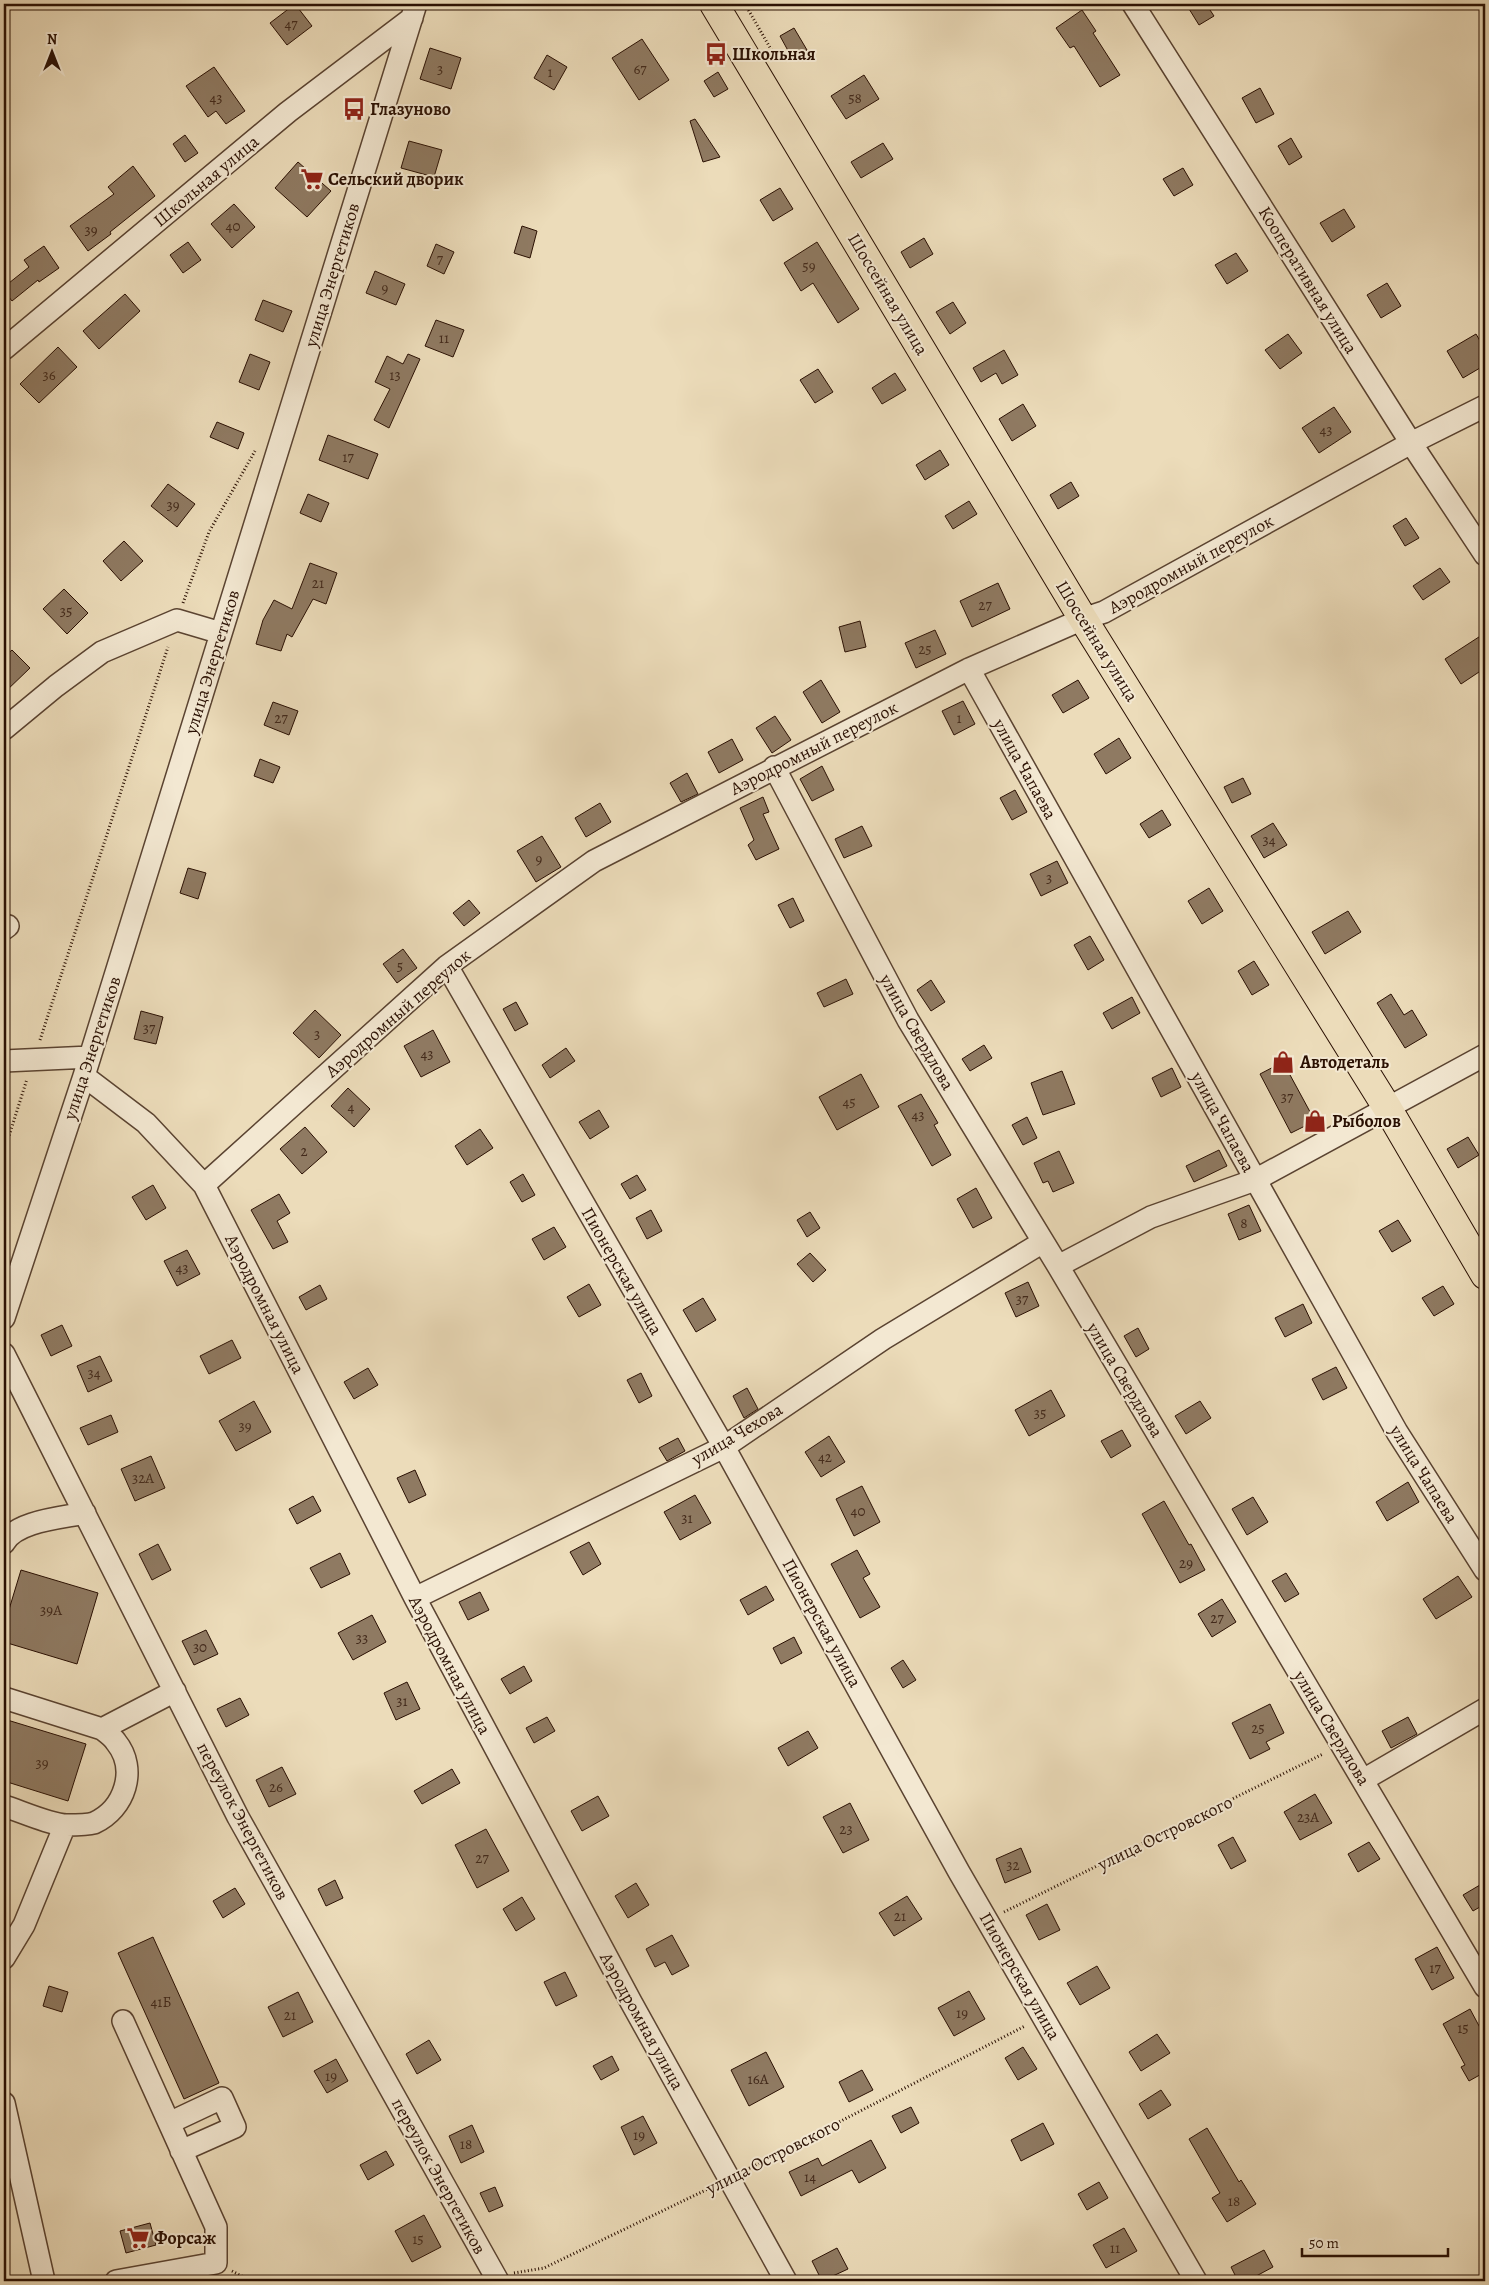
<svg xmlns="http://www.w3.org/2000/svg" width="1489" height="2285" viewBox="0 0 1489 2285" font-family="Alegreya,serif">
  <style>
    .building { fill: #8f7a62; stroke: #2a1003 }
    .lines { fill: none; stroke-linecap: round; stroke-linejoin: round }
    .minor-casing { stroke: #5a4331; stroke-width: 24 }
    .major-casing { stroke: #2a1003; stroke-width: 30 }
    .path { stroke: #2a1003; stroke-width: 3; stroke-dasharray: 1 2.5; stroke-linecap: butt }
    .minor { stroke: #f3e8d2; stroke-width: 21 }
    .major { stroke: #ecdcba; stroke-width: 28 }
    .labels { text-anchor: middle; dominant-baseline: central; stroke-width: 4; stroke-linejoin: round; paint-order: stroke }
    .number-label { font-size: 15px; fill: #432a1b }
    .poi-label { font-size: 18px; font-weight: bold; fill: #2a1003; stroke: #f3e8d2; text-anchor: start }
    .street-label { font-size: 18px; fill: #2a1003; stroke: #f3e8d2 }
  </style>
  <rect width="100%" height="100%" fill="#ecdcba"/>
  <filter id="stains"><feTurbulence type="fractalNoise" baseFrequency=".004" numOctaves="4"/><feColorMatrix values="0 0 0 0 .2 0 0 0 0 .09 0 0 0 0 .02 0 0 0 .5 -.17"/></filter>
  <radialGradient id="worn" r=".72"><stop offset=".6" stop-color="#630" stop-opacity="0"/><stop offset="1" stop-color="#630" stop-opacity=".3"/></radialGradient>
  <path class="building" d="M295 4 312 26 287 45 270 23Z
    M1186 4H1206L1214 16 1199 25Z
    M1082 10 1096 31 1093 33 1120 75 1100 87 1074 46 1070 48 1056 28Z
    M794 28 807 50 792 58 780 36Z
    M642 39 669 80 639 100 612 58Z
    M430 48 461 58 451 89 420 79Z
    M547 55 567 67 554 90 534 78Z
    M214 67 245 111 226 124 216 111 208 117 186 86Z
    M718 72 728 89 714 97 704 81Z
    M864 75 879 99 846 119 831 96Z
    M1260 88 1274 114 1256 123 1242 98Z
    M695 119 720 157 703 162 690 121Z
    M185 135 198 153 185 162 173 144Z
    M1291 138 1302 157 1289 165 1278 146Z
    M409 141 442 150 434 177 401 168Z
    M883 143 893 159 861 178 851 162Z
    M298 162 331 191 307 217 275 188Z
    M133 166 155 196 110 232 111 234 88 251 70 226 114 194 108 187Z
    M1183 168 1193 185 1174 196 1163 179Z
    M780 188 793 209 773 221 760 200Z
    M234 204 255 227 232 248 211 224Z
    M1344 209 1355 227 1332 242 1320 223Z
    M522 226 537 231 530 258 514 253Z
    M924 238 933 254 910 268 901 252Z
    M188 242 201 260 183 273 170 255Z
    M817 242 859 309 838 323 813 283 801 291 784 263Z
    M436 244 454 252 444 274 427 266Z
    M44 246 59 268 39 282 38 280 12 301 4 291V287L29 267 24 260Z
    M1236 253 1248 271 1227 284 1215 265Z
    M375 271 405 284 396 305 366 293Z
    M1387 283 1401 306 1381 318 1367 295Z
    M125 294 140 311 99 349 83 331Z
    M263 300 292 311 283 332 255 320Z
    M953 302 966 323 950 334 936 312Z
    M436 320 464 330 453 357 425 346Z
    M1288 334 1302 353 1280 369 1265 350Z
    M1476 334 1485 349V365L1463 378 1447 351Z
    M58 347 77 367 39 403 20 384Z
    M1004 350 1018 375 1002 384 996 373 981 382 973 368Z
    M250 354 270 362 259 390 239 382Z
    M408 354 420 359 389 428 374 420 390 389 375 382 387 356 403 364Z
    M818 369 833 392 815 403 800 380Z
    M895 373 906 390 882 404 872 388Z
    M1023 404 1036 426 1012 441 999 419Z
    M1334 407 1351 432 1319 453 1302 428Z
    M217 422 244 433 238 449 210 437Z
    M328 435 378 454 368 479 319 460Z
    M940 450 949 465 925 480 916 465Z
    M1071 482 1079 496 1058 509 1050 495Z
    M168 484 195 504 177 527 151 506Z
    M308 494 329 503 321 522 300 513Z
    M969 501 977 514 953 529 945 516Z
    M1406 518 1419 538 1405 546 1393 526Z
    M124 541 143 561 121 581 103 561Z
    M310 563 337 573 326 604 313 599 292 637 287 634 281 651 256 644 263 620 274 600 292 609Z
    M1440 568 1450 582 1423 600 1413 586Z
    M998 583 1010 609 972 627 960 601Z
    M64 589 88 613 67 634 43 609Z
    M860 621 866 647 845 652 839 627Z
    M935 630 946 654 916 668 905 643Z
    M1485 633V668L1461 684 1445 659Z
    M12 650 30 668 4 693V657Z
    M821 680 840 712 822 723 803 692Z
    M1078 680 1089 698 1063 713 1052 695Z
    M963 701 975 724 954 735 942 711Z
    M273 702 298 711 289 735 264 725Z
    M775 716 791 740 772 753 756 728Z
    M1119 738 1131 758 1106 774 1094 754Z
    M732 739 743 760 719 773 708 752Z
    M260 759 280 767 273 783 254 776Z
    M822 766 834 790 812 801 800 779Z
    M687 773 698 794 681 802 670 783Z
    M1243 778 1251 794 1232 803 1224 787Z
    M1015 790 1027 812 1012 820 1000 798Z
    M763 797 769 812 763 814 779 849 756 860 748 845 754 840 740 808Z
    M600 803 611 822 586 837 575 818Z
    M1162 810 1171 825 1149 838 1140 824Z
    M1273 823 1287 845 1264 858 1251 836Z
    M862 826 872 846 844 858 835 839Z
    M542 836 561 867 536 882 517 851Z
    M1057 861 1068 883 1041 896 1030 874Z
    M188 868 206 873 198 899 180 893Z
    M1209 888 1223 911 1202 924 1188 901Z
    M793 898 804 921 790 928 778 905Z
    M469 900 480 913 464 926 453 913Z
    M1348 911 1361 932 1325 954 1312 932Z
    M1090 936 1104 960 1088 970 1074 945Z
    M403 949 417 968 397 983 383 964Z
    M1254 961 1269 985 1252 995 1238 971Z
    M846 979 853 994 824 1007 817 993Z
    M931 980 945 1002 931 1011 917 990Z
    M1391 994 1404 1015 1412 1010 1427 1035 1405 1048 1377 1003Z
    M1132 997 1140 1013 1112 1029 1103 1013Z
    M516 1002 528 1024 515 1031 503 1009Z
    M315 1010 341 1035 319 1058 293 1033Z
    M141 1011 163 1017 156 1044 134 1039Z
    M433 1030 450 1062 421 1077 404 1046Z
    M984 1045 992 1058 970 1071 962 1059Z
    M566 1048 575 1061 550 1078 542 1065Z
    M1283 1062 1315 1121 1291 1133 1260 1074Z
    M1172 1068 1181 1087 1161 1097 1152 1078Z
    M1062 1071 1075 1104 1043 1115 1031 1083Z
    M861 1074 879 1107 837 1130 819 1097Z
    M348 1088 370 1109 354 1127 331 1106Z
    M921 1094 938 1123 934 1125 951 1155 932 1166 898 1106Z
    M599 1110 609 1127 590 1139 579 1122Z
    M1027 1117 1037 1138 1023 1145 1012 1125Z
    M305 1127 327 1152 302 1174 280 1149Z
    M480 1129 493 1148 467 1165 455 1146Z
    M1468 1137 1479 1155 1458 1168 1447 1149Z
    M1219 1150 1227 1166 1194 1182 1186 1166Z
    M1059 1151 1074 1183 1053 1192 1048 1181 1043 1183 1034 1163Z
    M523 1174 535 1195 522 1202 510 1182Z
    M637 1175 646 1190 630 1199 621 1184Z
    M153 1185 166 1208 146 1220 132 1197Z
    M976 1188 992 1218 973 1228 957 1199Z
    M279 1194 290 1213 277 1221 288 1242 273 1249 251 1210Z
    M1249 1205 1261 1231 1239 1240 1228 1214Z
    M651 1210 662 1231 647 1239 636 1218Z
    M810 1212 820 1228 807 1237 797 1220Z
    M1398 1220 1411 1241 1392 1252 1379 1231Z
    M554 1227 566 1247 544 1260 532 1239Z
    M187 1250 200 1274 177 1286 164 1261Z
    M810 1253 826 1270 813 1282 797 1264Z
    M1028 1282 1039 1306 1016 1317 1005 1293Z
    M589 1284 601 1305 579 1317 567 1297Z
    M320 1285 327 1299 306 1310 299 1297Z
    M1443 1286 1454 1304 1434 1316 1422 1298Z
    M703 1298 716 1320 696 1332 683 1310Z
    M1303 1304 1312 1323 1285 1337 1275 1318Z
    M62 1325 72 1346 51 1356 41 1335Z
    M1138 1328 1149 1349 1136 1357 1124 1336Z
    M232 1340 241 1358 209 1374 200 1356Z
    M100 1356 112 1381 88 1392 77 1366Z
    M1336 1367 1347 1388 1323 1400 1312 1379Z
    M368 1368 378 1385 354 1399 344 1382Z
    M641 1373 652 1396 639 1403 627 1380Z
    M747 1388 758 1409 744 1418 733 1396Z
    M1051 1390 1065 1416 1029 1436 1015 1410Z
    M254 1401 271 1432 236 1451 219 1421Z
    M1200 1401 1211 1418 1186 1434 1175 1416Z
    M111 1415 118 1432 88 1445 80 1428Z
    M1122 1430 1131 1446 1111 1458 1101 1441Z
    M829 1436 845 1462 821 1477 805 1452Z
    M678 1438 685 1451 667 1461 659 1448Z
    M151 1456 165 1488 135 1501 121 1469Z
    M415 1470 426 1495 409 1503 397 1478Z
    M1408 1482 1419 1502 1387 1521 1376 1502Z
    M862 1486 880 1522 854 1536 836 1499Z
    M695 1495 711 1523 680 1540 664 1512Z
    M313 1496 321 1511 297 1524 289 1509Z
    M1253 1497 1268 1522 1247 1535 1232 1509Z
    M1164 1501 1189 1545 1191 1544 1205 1570 1180 1583 1142 1514Z
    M589 1542 601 1564 583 1575 570 1552Z
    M158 1544 171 1570 152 1580 139 1554Z
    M857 1550 870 1574 863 1578 880 1607 860 1618 831 1564Z
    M340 1553 350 1574 321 1588 310 1568Z
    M21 1570 98 1593 77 1664 4 1642V1626Z
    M1286 1573 1299 1594 1285 1602 1272 1581Z
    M1458 1576 1472 1597 1436 1619 1423 1599Z
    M766 1586 774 1600 748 1615 740 1600Z
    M480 1592 489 1610 468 1620 459 1602Z
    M1222 1599 1236 1622 1212 1637 1198 1614Z
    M372 1615 386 1642 353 1660 338 1633Z
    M206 1630 218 1654 194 1665 182 1641Z
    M794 1637 802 1653 781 1664 773 1648Z
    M903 1660 916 1680 903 1688 891 1668Z
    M524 1666 532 1681 510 1694 501 1679Z
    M407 1682 420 1709 396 1720 384 1693Z
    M240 1698 249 1715 226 1727 217 1709Z
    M1270 1704 1284 1733 1266 1742 1270 1749 1250 1759 1232 1723Z
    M547 1717 555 1731 534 1743 526 1728Z
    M1408 1717 1417 1734 1391 1748 1382 1731Z
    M4 1719 86 1744 68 1801 4 1781Z
    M808 1731 818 1748 788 1766 778 1748Z
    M282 1767 296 1794 269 1807 256 1780Z
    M452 1769 460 1783 422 1804 414 1791Z
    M1315 1794 1332 1823 1300 1840 1284 1812Z
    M598 1796 609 1816 582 1831 571 1811Z
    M850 1803 869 1840 843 1853 823 1817Z
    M486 1829 509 1871 477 1888 455 1845Z
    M1233 1837 1246 1861 1231 1869 1218 1845Z
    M1369 1842 1380 1859 1358 1872 1348 1854Z
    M1021 1848 1031 1872 1005 1883 996 1859Z
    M335 1880 343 1898 326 1906 318 1889Z
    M1485 1882V1904L1473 1911 1463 1895Z
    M636 1883 649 1905 628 1918 615 1896Z
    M235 1888 245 1904 223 1918 213 1901Z
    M907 1896 922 1919 894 1936 879 1913Z
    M522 1897 535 1919 516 1931 503 1909Z
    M1047 1904 1060 1930 1039 1940 1026 1915Z
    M672 1935 689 1966 672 1975 665 1962 655 1967 646 1949Z
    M153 1937 219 2083 184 2099 118 1953Z
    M1437 1947 1454 1978 1432 1990 1415 1959Z
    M1097 1966 1110 1988 1080 2005 1067 1983Z
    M565 1972 577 1996 556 2006 544 1982Z
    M49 1986 68 1992 62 2012 43 2006Z
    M969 1991 985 2019 954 2036 938 2008Z
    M298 1992 313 2022 283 2037 268 2007Z
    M1470 2009 1485 2037V2072L1469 2081 1461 2067 1465 2065 1443 2024Z
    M1157 2034 1170 2053 1141 2071 1129 2052Z
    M429 2040 441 2060 417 2074 406 2054Z
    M1023 2047 1037 2069 1018 2080 1005 2058Z
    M766 2052 784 2087 749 2106 731 2070Z
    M612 2056 619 2070 601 2080 593 2066Z
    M336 2059 348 2081 327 2093 314 2071Z
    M862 2070 873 2090 849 2102 839 2082Z
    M1161 2090 1171 2105 1148 2119 1139 2104Z
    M911 2107 919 2123 901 2133 892 2116Z
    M643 2116 657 2143 634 2155 621 2127Z
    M1043 2123 1054 2144 1021 2161 1011 2140Z
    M472 2125 484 2152 461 2163 449 2136Z
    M1207 2128 1239 2182 1241 2180 1256 2204 1227 2222 1212 2198 1220 2193 1189 2139Z
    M871 2140 886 2168 859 2183 852 2170 801 2196 789 2172 818 2158 822 2166Z
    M386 2151 394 2165 368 2180 360 2165Z
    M1099 2182 1108 2198 1087 2210 1078 2194Z
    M495 2187 503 2206 489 2212 480 2193Z
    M424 2215 441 2247 412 2262 395 2231Z
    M150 2223 156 2245 126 2253 120 2231Z
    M1124 2228 1137 2251 1106 2268 1093 2245Z
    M837 2248 848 2269 822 2281 812 2261Z
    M1264 2250 1273 2267 1247 2281H1238L1231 2267Z"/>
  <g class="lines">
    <defs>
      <path id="minor" d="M1133 4 1411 443 1485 555
        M4 349 288 112 412 18
        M969 669 1397 1432 1485 1570
        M4 729 56 686 102 652 177 620 221 633
        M774 767 908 1020 1058 1266 1485 1987
        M4 929 8 926
        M447 966 724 1447 959 1872 1196 2281
        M4 1061 90 1057
        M84 1076 146 1123 204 1185 415 1598 631 2002 786 2281
        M204 1185 447 966 594 861 969 669 1083 619 1104 612 1411 443 1485 406
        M1058 1266 1151 1217 1255 1180 1485 1055
        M4 1318 84 1076 416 4
        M4 1354 238 1817 498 2281
        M4 1543C16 1521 61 1518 85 1513
        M415 1598 724 1447 883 1339 1043 1242
        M4 1698 102 1729
        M1363 1780 1485 1709
        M4 1806C20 1811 51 1825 67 1825 74 1825 87 1825 94 1823 125 1809 138 1769 116 1742 113 1737 107 1733 102 1729L175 1691
        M4 1958 24 1925 65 1825
        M4 2103 44 2281
        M169 2123 222 2098 235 2127 181 2151
        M116 2281 216 2263V2227L123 2021"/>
      <path id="major" d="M714 4 1083 619 1388 1109 1485 1275"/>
    </defs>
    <use href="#minor" class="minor-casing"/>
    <use href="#major" class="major-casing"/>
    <path class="path" d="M745 4 776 58
      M183 603 209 532 255 451
      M40 1040 168 647
      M4 1152 27 1079
      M1004 1912 1323 1754
      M746 2170 1025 2026
      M232 2271 251 2281
      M514 2273 544 2268 712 2187
      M467 2281 476 2280"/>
    <use href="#minor" class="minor"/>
    <use href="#major" class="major"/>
  </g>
  <defs>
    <symbol id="bus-bare" viewBox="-9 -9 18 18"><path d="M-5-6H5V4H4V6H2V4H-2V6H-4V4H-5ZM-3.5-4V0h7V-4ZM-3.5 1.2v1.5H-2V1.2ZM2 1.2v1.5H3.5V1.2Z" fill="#8f2418" stroke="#f3e8d2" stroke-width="2.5" paint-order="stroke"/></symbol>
    <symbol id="supermarket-bare" viewBox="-9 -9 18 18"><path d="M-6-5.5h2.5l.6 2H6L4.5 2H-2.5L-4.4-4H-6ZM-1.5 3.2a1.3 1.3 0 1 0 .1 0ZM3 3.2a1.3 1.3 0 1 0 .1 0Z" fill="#8f2418" stroke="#f3e8d2" stroke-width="2.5" paint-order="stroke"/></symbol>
    <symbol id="shop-bare" viewBox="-9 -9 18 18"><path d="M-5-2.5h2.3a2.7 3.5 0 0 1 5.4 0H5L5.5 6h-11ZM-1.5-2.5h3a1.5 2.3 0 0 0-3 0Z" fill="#8f2418" stroke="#f3e8d2" stroke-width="2.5" paint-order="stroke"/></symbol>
  </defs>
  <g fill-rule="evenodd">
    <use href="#bus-bare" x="700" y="38" width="32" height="32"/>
    <use href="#bus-bare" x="338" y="93" width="32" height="32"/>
    <use href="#supermarket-bare" x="296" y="163" width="32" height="32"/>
    <use href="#shop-bare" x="1267" y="1046" width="32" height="32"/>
    <use href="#shop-bare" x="1299" y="1105" width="32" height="32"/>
    <use href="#supermarket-bare" x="122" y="2222" width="32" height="32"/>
  </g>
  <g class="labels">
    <g class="number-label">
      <text x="291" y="24">47</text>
      <text x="440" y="69">3</text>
      <text x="640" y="69">67</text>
      <text x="550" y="72">1</text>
      <text x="216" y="98">43</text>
      <text x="855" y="98">58</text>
      <text x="233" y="226">40</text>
      <text x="91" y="230">39</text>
      <text x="440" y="259">7</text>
      <text x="809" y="266">59</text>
      <text x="385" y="288">9</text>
      <text x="444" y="338">11</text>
      <text x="49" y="375">36</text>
      <text x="395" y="375">13</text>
      <text x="1326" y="430">43</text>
      <text x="348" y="457">17</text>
      <text x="173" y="505">39</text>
      <text x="318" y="583">21</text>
      <text x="985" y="605">27</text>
      <text x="66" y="611">35</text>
      <text x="925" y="649">25</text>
      <text x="281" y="718">27</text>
      <text x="959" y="718">1</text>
      <text x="1269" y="840">34</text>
      <text x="539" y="859">9</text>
      <text x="1049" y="878">3</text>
      <text x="400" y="966">5</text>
      <text x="149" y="1028">37</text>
      <text x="317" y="1034">3</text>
      <text x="427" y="1054">43</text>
      <text x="1287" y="1097">37</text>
      <text x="849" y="1102">45</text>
      <text x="351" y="1107">4</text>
      <text x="918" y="1115">43</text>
      <text x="304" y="1151">2</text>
      <text x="1244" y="1223">8</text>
      <text x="182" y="1268">43</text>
      <text x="1022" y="1299">37</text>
      <text x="94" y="1373">34</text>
      <text x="1040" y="1413">35</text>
      <text x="245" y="1426">39</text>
      <text x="825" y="1457">42</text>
      <text x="143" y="1478">32А</text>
      <text x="858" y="1511">40</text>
      <text x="687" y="1518">31</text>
      <text x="1186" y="1563">29</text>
      <text x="51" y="1610">39А</text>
      <text x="1217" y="1618">27</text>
      <text x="362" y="1638">33</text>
      <text x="200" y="1647">30</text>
      <text x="402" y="1701">31</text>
      <text x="1258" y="1728">25</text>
      <text x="42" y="1763">39</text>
      <text x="276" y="1787">26</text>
      <text x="1308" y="1817">23А</text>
      <text x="846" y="1829">23</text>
      <text x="482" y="1858">27</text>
      <text x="1013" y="1865">32</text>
      <text x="900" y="1916">21</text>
      <text x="1435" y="1968">17</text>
      <text x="161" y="2002">41Б</text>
      <text x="962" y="2013">19</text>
      <text x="290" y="2015">21</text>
      <text x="1463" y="2028">15</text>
      <text x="331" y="2076">19</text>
      <text x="758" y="2079">16А</text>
      <text x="639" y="2135">19</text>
      <text x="466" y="2144">18</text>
      <text x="810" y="2177">14</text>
      <text x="1234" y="2201">18</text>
      <text x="418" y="2239">15</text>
      <text x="1115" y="2248">11</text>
    </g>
    <g class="poi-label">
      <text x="732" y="54">Школьная</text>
      <text x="370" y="109">Глазуново</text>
      <text x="328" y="179">Сельский дворик</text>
      <text x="1300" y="1062">Автодеталь</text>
      <text x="1332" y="1121">Рыболов</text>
      <text x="154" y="2238">Форсаж</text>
    </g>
    <g class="street-label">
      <text transform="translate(206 181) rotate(-40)">Школьная улица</text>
      <text transform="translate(332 275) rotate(-73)">улица Энергетиков</text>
      <text transform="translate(1308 280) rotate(58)">Кооперативная улица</text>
      <text transform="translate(888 294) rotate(59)">Шоссейная улица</text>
      <text transform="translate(1191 564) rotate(-29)">Аэродромный переулок</text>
      <text transform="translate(1097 641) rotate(58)">Шоссейная улица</text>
      <text transform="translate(212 662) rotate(-73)">улица Энергетиков</text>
      <text transform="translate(814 748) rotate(-27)">Аэродромный переулок</text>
      <text transform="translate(1025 769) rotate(61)">улица Чапаева</text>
      <text transform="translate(398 1013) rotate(-41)">Аэродромный переулок</text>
      <text transform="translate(917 1032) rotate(60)">улица Свердлова</text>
      <text transform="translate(92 1048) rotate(-72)">улица Энергетиков</text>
      <text transform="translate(1223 1122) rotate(61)">улица Чапаева</text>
      <text transform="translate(622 1271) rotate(60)">Пионерская улица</text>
      <text transform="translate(265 1304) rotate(63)">Аэродромная улица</text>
      <text transform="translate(1125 1380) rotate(59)">улица Свердлова</text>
      <text transform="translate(737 1434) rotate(-31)">улица Чехова</text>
      <text transform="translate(1424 1474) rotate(58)">улица Чапаева</text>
      <text transform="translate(822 1623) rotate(61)">Пионерская улица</text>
      <text transform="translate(450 1665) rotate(62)">Аэродромная улица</text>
      <text transform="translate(1332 1728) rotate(59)">улица Свердлова</text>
      <text transform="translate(243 1821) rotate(62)">переулок Энергетиков</text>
      <text transform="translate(1165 1833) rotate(-26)">улица Островского</text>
      <text transform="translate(1020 1976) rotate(60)">Пионерская улица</text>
      <text transform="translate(642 2021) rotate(61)">Аэродромная улица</text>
      <text transform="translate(773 2156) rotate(-27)">улица Островского</text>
      <text transform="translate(439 2176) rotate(61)">переулок Энергетиков</text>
    </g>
  </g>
  <rect width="1489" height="2285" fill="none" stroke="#ecdcba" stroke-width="20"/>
  <rect x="5" y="5" width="1479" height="2275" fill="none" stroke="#2a1003" stroke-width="2.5"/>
  <rect x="10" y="10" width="1469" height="2265" fill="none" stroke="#2a1003"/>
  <g transform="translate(52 52)" stroke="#f3e8d2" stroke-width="4" paint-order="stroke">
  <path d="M0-4L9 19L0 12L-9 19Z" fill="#2a1003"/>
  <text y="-8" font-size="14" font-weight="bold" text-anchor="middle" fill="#2a1003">N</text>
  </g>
  <path d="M1302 2248v8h146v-8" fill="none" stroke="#2a1003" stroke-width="2.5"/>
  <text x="1309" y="2248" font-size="15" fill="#2a1003" stroke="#f3e8d2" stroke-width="4" paint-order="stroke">50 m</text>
  <rect width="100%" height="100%" filter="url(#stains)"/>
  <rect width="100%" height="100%" fill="url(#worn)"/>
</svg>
